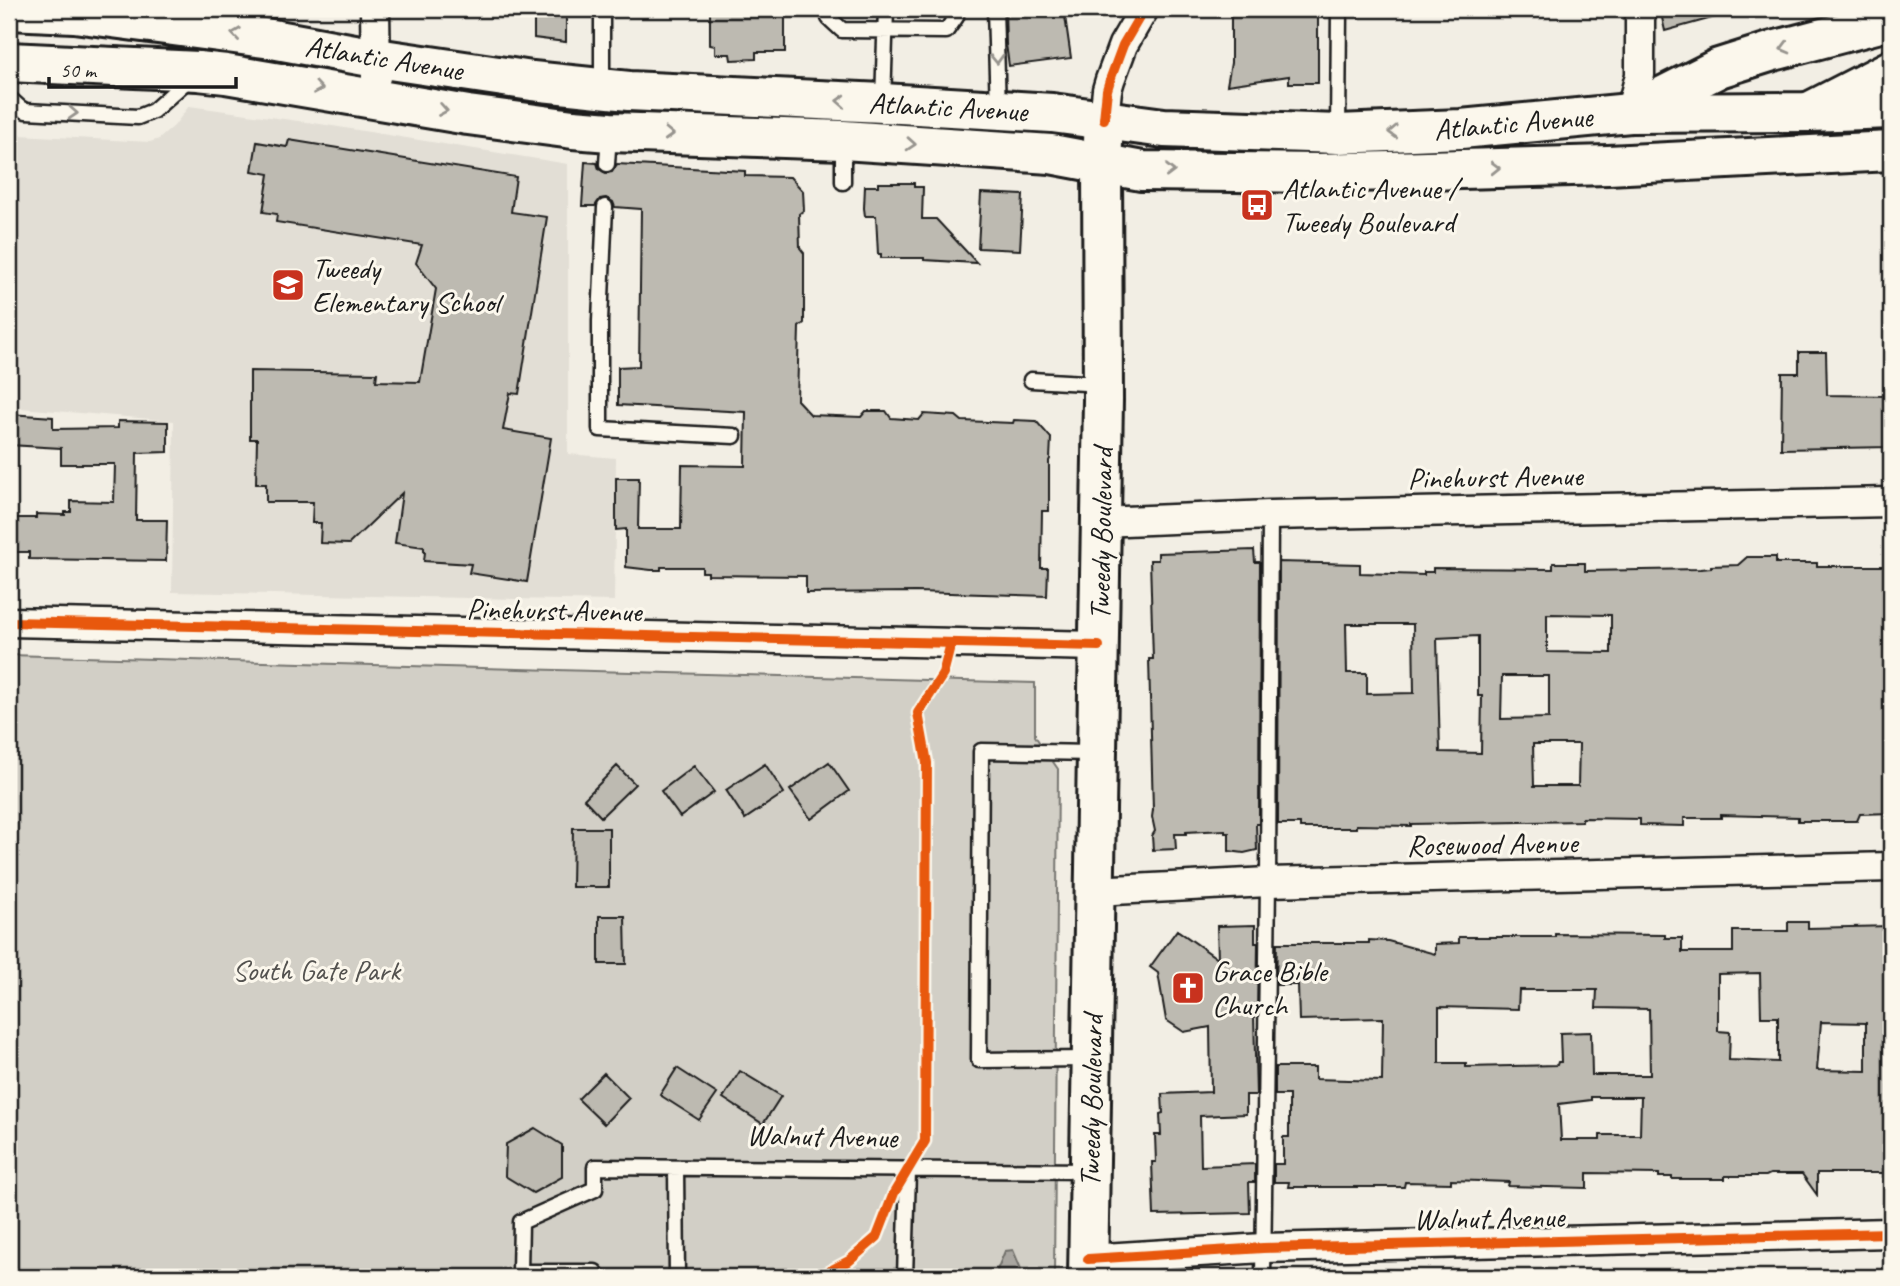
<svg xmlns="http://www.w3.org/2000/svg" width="1900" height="1286" viewBox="0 0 1900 1286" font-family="Caveat,sans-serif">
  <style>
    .built { fill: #e2ded5 }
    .green { fill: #d2cfc6; stroke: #777671; stroke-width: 2 }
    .water { fill: #a9a6a0; stroke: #716f6b; stroke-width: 2 }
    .building { fill: #bdbab1; stroke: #1c1c1c; stroke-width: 2; fill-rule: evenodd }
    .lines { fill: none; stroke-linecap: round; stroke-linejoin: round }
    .lane-casing { stroke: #1c1c1c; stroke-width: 19 }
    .street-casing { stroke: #1c1c1c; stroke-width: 33 }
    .secondary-casing { stroke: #1c1c1c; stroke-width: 44 }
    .primary-casing { stroke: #1c1c1c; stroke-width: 44 }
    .lane { stroke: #fbf7ec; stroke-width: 14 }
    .street { stroke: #fbf7ec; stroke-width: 28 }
    .secondary { stroke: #fbf7ec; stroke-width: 38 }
    .primary { stroke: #fbf7ec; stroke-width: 38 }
    .cycleway-casing { stroke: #fbf7ec; stroke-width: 15 }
    .cycleway { stroke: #e8590c; stroke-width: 10 }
    .oneway { stroke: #97948e }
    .labels { text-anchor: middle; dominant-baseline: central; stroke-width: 6; stroke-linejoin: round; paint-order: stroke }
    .street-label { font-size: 30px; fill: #1c1c1c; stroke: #fbf7ec }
    .poi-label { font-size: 30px; fill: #1c1c1c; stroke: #fbf7ec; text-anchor: start }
    .park-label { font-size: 30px; fill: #53524f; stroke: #fbf7ec }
  </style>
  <rect width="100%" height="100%" fill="#f2eee4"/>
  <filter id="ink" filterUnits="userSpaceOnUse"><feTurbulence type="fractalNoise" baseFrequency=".0143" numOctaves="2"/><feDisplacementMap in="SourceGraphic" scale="14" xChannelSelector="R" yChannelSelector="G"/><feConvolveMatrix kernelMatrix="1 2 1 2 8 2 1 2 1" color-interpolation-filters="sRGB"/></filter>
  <g filter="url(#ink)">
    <path class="built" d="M189 106 320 124 568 164V454L616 458 614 601 172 592 174 421 9 407V131L19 135 150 142 159 139 174 126Z"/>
    <path class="green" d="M9 655 1035 683V736L1058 769 1054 1277H9Z"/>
    <path class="water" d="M1013 1250 1021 1269 1018 1277H1000L997 1270 1005 1251Z"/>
    <path class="building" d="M534 9H566V42L534 38Z
      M710 9H785V52H756V59L731 60 730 54H715V46L710 45Z
      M1005 9H1064L1071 58 1009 66 1006 44Z
      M1231 9H1318V83H1289V76L1227 85 1231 63Z
      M1660 9H1722L1723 15 1665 31Z
      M289 140 516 177 511 212 547 217 519 394 510 393 503 430 551 438 527 582 469 573 471 564 424 561 425 552 424 551V547L395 543 402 493 349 544 320 543 321 523H312L313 502H266V484H256L257 439H250V371L377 373 376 381 420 382 436 289 416 263 422 245 276 222 277 214 263 212 269 174 252 171 257 142 287 147Z
      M585 162 597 163 599 169 606 173 612 172 617 164 745 171V176L790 177 803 191 804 210 799 214 800 248 804 253V323L799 327 797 400 811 415 861 417 866 411H886L891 418 919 420 924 414 956 416 962 421 1013 423 1014 420 1036 421 1051 438 1050 459 1049 461V511H1042L1041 568H1048L1047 596 916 592 806 593V576L708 575V572H702V567H661V570H651L626 567V529L616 530V478H639L638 529H681L682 465 745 466 746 412 618 405V367L639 366 641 209 615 207 613 202 606 198 600 199 595 206H582Z
      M878 183H914V187H923L922 219H936L977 263 924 260V258H881V254H878L876 216H865L864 208 865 186H878Z
      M981 193 1023 195 1020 250 978 248Z
      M1799 352H1826L1827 395 1891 396V447L1781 449 1782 373H1799Z
      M9 414 53 417V429L118 428V421L168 422V452L137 453 136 520H167L166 561 29 559V552H9V518H36V514L65 515V512H71V501L114 502 115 464H61V448L9 445Z
      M1254 550 1255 562H1260L1259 824H1256L1257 850 1244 853 1229 851V833H1225V830L1186 832V834H1175L1176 849 1153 850 1152 836 1155 831 1152 817 1153 810 1149 659H1153L1150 560H1158V553Z
      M1747 557H1776V563H1817V566H1891V813L1860 814 1857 821H1798V817L1721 815V818H1684V826L1640 825V819L1582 818V821L1411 824V826L1356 825V828H1300V824H1278L1279 562 1360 564V573L1424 575V572H1433V568L1553 569V563H1585V571L1700 569 1711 568V566L1738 565ZM1547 614 1611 615V653L1547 652ZM1346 624H1413L1414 693 1367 694V673H1347ZM1478 636V696H1482L1481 753 1440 752 1437 638ZM1502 676H1549V718L1501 719ZM1533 744H1579L1578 786H1534Z
      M829 762 849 791 811 819 790 790Z
      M765 764 784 793 745 819 726 790Z
      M617 766 635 784 601 817 584 799Z
      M694 766 714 792 680 817 661 791Z
      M573 828H609V887H572Z
      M599 916H625L626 964H599Z
      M1788 922H1808V928L1891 926V1021H1888L1889 1115H1891V1173H1817V1195L1802 1174H1770L1766 1176H1725V1179H1672V1177H1659V1174L1587 1173V1188L1508 1186 1509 1182 1451 1180V1183L1405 1182 1404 1187H1288L1289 1182H1274V1164H1283V1137H1289V1095H1275V1067H1315V1079L1382 1081 1383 1018 1299 1020 1298 985H1276L1277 943H1369V940L1388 941 1435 954V944L1459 943V937H1555V934L1665 935V938H1682V952H1733V931H1788ZM1760 973 1761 1017H1778V1062L1729 1060 1730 1032 1718 1031V974ZM1519 990H1597L1596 1008 1649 1009 1650 1075H1592L1591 1032 1560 1033 1561 1062H1558L1557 1065 1466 1067V1063H1439V1007L1518 1009ZM1821 1022 1866 1023V1071L1817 1070ZM1591 1097H1641L1640 1135H1600V1140H1561L1559 1104 1591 1100Z
      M1255 925V943H1258L1257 1015H1254L1256 1095H1246V1114L1200 1116 1201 1166 1255 1164V1182H1249L1250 1213 1154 1215 1152 1162H1156L1155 1135H1161L1160 1114 1163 1113 1162 1094 1211 1092 1210 1027 1184 1032 1166 1020 1158 973 1150 967 1177 930 1218 959 1217 926Z
      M677 1068 717 1094 699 1120 660 1095Z
      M740 1071 781 1096 763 1124 723 1098Z
      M604 1073 629 1098 604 1124 578 1099Z
      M535 1128 562 1145V1177L533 1193 505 1176 506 1144Z"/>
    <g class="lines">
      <defs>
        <path id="lane" d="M828 9 829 18 842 30 946 31 956 17V9
          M995 9 998 109
          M602 87V9
          M9 98 20 108 26 111 138 117 153 111 191 77
          M883 101 886 9
          M1338 133 1339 9
          M607 164 609 134
          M843 182V141
          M605 207 600 321V429L734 436
          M1031 380 1103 384
          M1089 1059 979 1060 981 751 1095 753
          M676 1168 677 1277
          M599 1277 595 1272H520L521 1222 595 1189V1167L1088 1171
          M905 1277 908 1171
          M1263 1277 1268 882 1270 515"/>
        <path id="street" d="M375 9 376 77
          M1630 113 1640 75V9
          M1104 119 1107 90 1110 80 1123 45 1144 9
          M1100 522 1270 515 1891 502
          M9 622 1099 646
          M1094 891 1268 882 1891 867
          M1088 1259 1263 1248 1891 1233"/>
        <path id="secondary" d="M1809 112 1891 70
          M1630 113 1719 68 1773 51 1891 20
          M1088 1277 1103 400 1102 165 1104 119"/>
        <path id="primary" d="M9 10 74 13 272 39 376 58 532 81 629 91 883 103 1052 113 1164 128 1338 134 1461 129 1630 113 1809 112 1891 109
          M9 62 198 71 226 74 468 115 573 129 610 132 843 140 1051 154 1142 171 1319 173 1608 165 1891 151"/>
      </defs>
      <use href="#lane" class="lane-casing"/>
      <use href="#street" class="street-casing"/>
      <use href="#secondary" class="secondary-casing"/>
      <use href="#primary" class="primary-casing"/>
      <use href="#lane" class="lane"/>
      <use href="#street" class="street"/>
      <use href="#secondary" class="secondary"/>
      <use href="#primary" class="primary"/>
      <defs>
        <path id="cycleway" d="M1104 119 1107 90 1110 80 1123 45 1144 9
          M9 622 1099 646
          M1088 1259 1263 1248 1891 1233
          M819 1277 849 1261 877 1237 894 1193 925 1141 927 763 918 713 943 674 951 643"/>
      </defs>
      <use href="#cycleway" class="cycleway-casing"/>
      <use href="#cycleway" class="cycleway"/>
    </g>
    <defs><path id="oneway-chevron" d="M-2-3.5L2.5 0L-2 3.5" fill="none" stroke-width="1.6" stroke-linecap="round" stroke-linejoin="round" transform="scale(1.75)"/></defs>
    <g class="oneway">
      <use href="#oneway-chevron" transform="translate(236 34) rotate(-172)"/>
      <use href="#oneway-chevron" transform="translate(1785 48) rotate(165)"/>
      <use href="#oneway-chevron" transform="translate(997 59) rotate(88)"/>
      <use href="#oneway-chevron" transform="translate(318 88) rotate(9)"/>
      <use href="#oneway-chevron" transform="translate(841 101) rotate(-177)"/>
      <use href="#oneway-chevron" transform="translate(443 110) rotate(10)"/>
      <use href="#oneway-chevron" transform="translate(73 113) rotate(3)"/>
      <use href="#oneway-chevron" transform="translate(1393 132) rotate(178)"/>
      <use href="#oneway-chevron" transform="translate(669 134) rotate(2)"/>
      <use href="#oneway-chevron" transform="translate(911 144) rotate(4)"/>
      <use href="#oneway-chevron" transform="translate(1495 168) rotate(-1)"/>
      <use href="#oneway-chevron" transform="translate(1170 171) rotate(1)"/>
    </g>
  </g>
  <defs>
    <symbol id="bus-square" viewBox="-11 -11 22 22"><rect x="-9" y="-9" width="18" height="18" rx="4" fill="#c8321e" stroke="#fbf7ec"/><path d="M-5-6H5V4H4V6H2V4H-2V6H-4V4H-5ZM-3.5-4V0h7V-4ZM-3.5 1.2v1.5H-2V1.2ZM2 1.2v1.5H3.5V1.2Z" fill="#fff"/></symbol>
    <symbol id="school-square" viewBox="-11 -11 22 22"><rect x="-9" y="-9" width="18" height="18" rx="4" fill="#c8321e" stroke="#fbf7ec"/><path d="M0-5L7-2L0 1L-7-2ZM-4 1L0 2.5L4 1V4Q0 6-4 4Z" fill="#fff"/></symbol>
    <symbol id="church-square" viewBox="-11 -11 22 22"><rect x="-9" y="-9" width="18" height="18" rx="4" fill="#c8321e" stroke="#fbf7ec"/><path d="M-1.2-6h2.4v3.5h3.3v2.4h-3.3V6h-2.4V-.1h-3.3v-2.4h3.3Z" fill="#fff"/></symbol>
  </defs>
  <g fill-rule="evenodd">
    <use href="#bus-square" x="1238" y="186" width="38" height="38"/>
    <use href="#school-square" x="269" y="266" width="38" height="38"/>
    <use href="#church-square" x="1169" y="969" width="38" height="38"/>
  </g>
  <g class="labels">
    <g class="street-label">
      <text transform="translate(384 58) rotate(9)">Atlantic Avenue</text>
      <text transform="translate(948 107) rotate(3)">Atlantic Avenue</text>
      <text transform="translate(1513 123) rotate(-5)">Atlantic Avenue</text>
      <text transform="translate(1495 477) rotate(-1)">Pinehurst Avenue</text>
      <text transform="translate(1101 534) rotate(-89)">Tweedy Boulevard</text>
      <text transform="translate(554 610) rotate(1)">Pinehurst Avenue</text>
      <text transform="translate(1492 844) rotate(-1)">Rosewood Avenue</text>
      <text transform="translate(1091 1101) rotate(-89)">Tweedy Boulevard</text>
      <text transform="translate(822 1136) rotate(1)">Walnut Avenue</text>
      <text transform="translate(1489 1218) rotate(-1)">Walnut Avenue</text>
    </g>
    <g class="poi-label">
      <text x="1282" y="188">Atlantic Avenue /<tspan x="1282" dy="34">Tweedy Boulevard</tspan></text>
      <text x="312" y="268">Tweedy<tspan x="312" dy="34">Elementary School</tspan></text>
      <text x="1212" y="971">Grace Bible<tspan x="1212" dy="34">Church</tspan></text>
    </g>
    <g class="park-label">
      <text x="316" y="970">South Gate Park</text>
    </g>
  </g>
  <rect width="1900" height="1286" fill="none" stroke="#fbf7ec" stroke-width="35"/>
  <rect x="18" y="18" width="1865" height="1251" fill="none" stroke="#1c1c1c" stroke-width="2.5" filter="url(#ink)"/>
  <path d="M49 77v10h187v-10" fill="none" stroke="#1c1c1c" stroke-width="3.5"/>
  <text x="60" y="77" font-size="21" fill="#1c1c1c" stroke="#fbf7ec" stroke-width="5" paint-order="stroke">50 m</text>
</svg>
